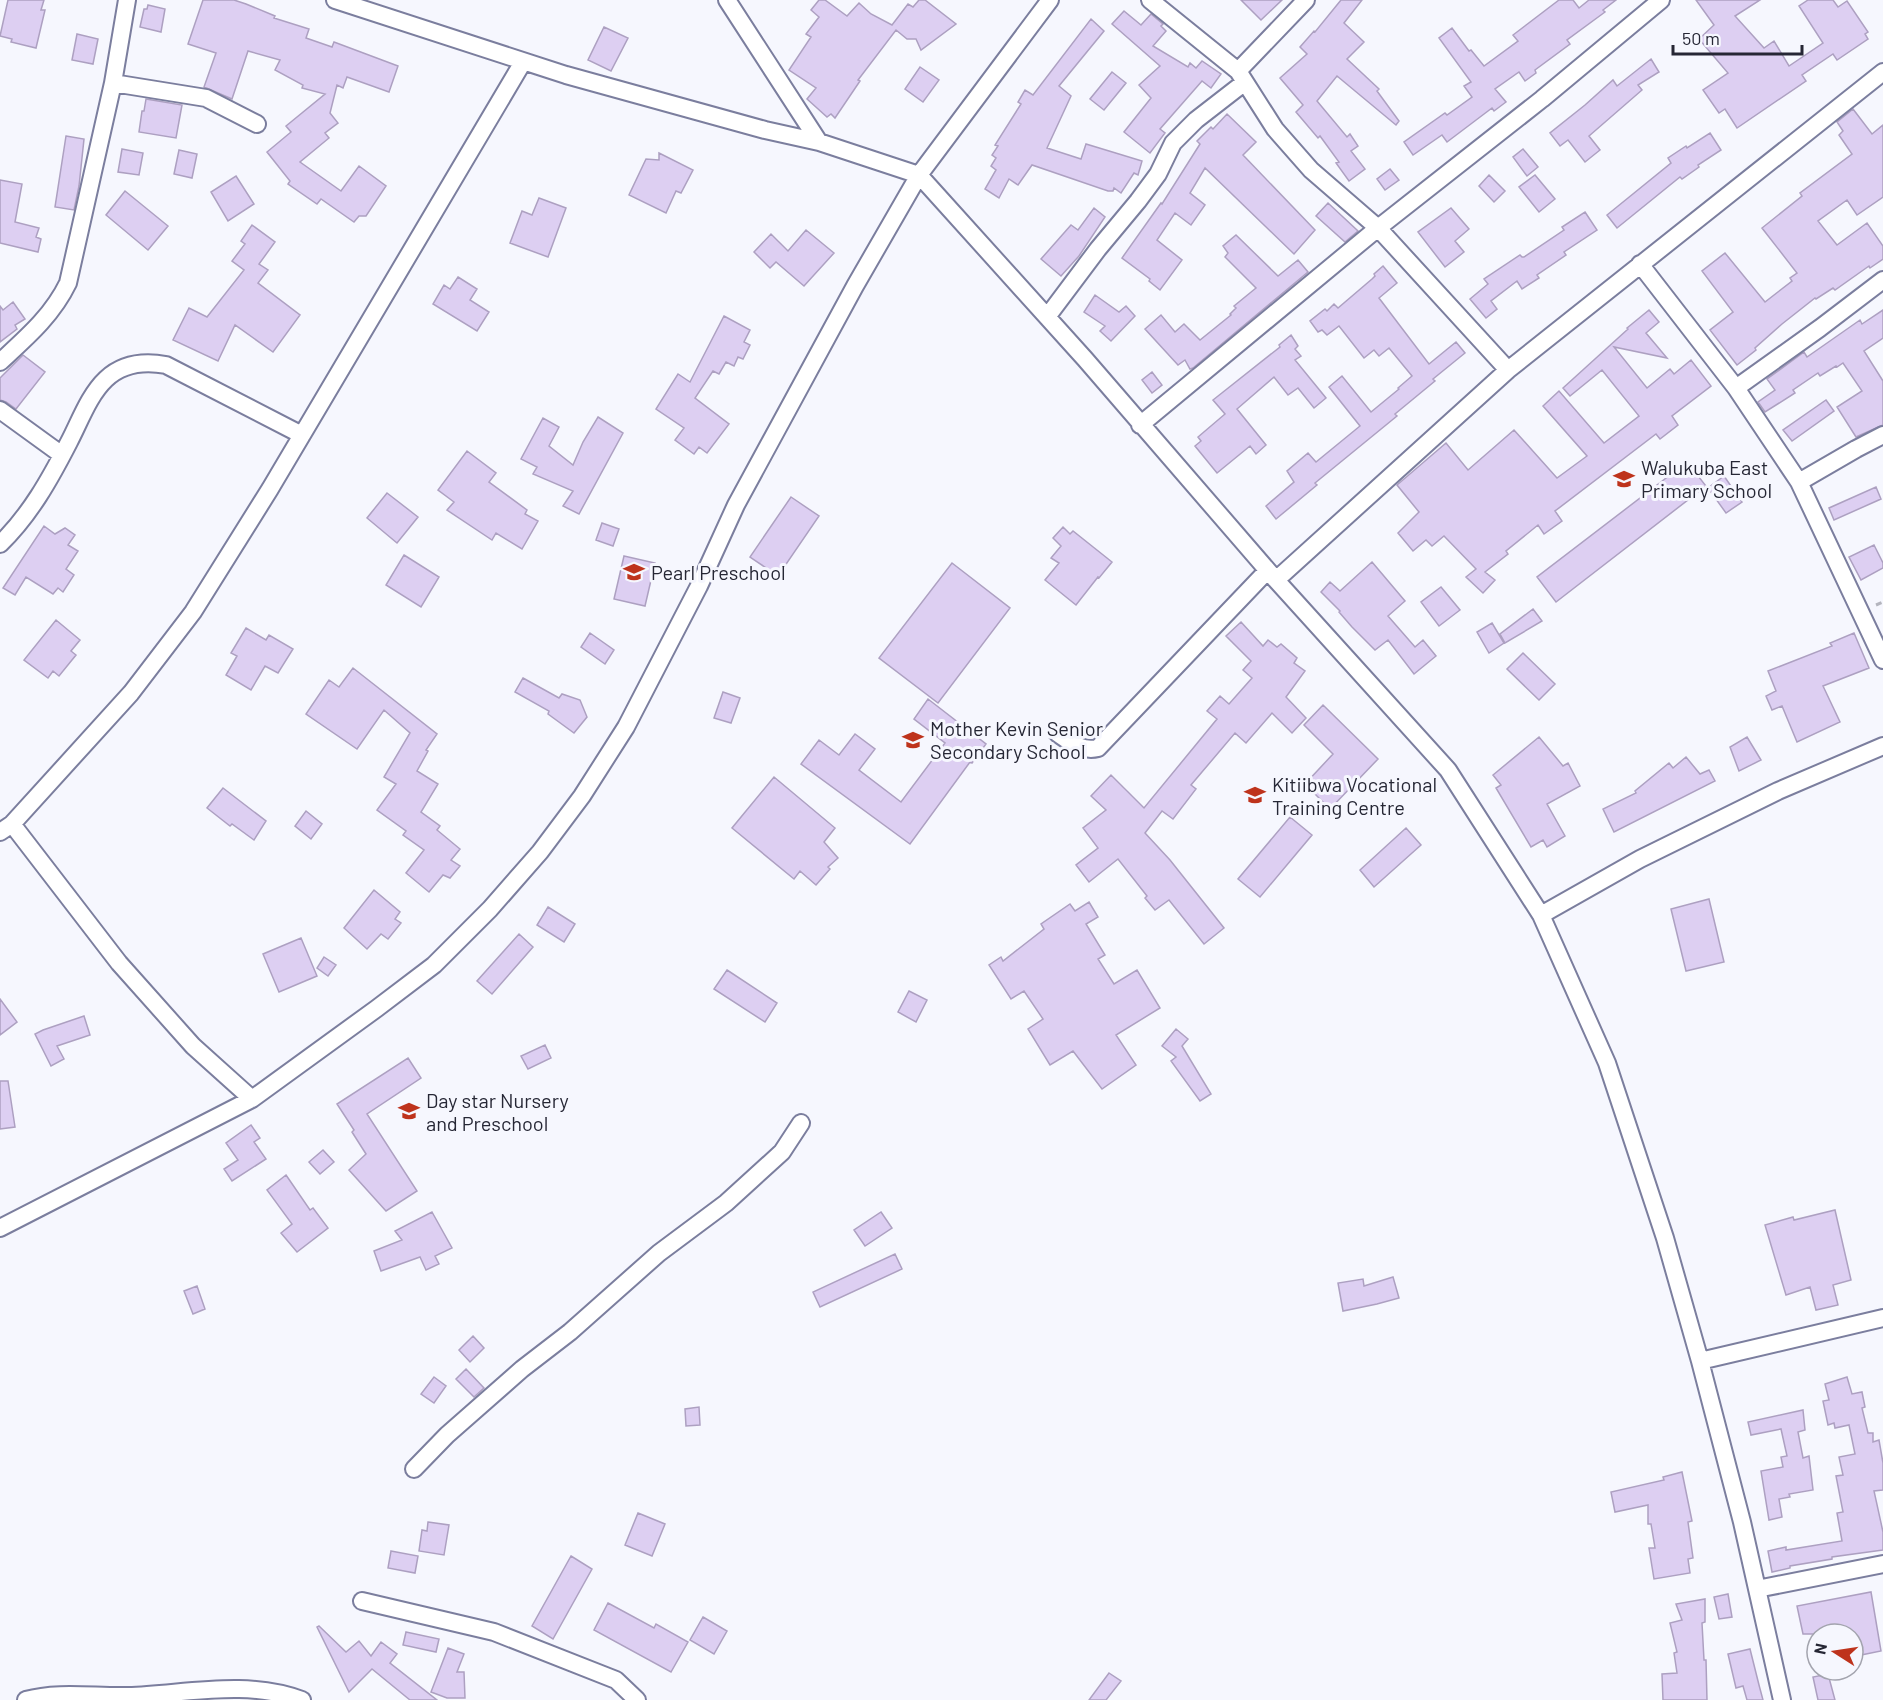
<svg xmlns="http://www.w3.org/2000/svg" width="1883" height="1700" viewBox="0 0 1883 1700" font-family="Barlow,sans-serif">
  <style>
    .building { fill: #ddcff2; stroke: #ada0c1; stroke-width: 1.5 }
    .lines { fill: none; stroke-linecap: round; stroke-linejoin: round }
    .street-casing { stroke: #7b7e9e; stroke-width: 20 }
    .path { stroke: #b4b5be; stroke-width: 3; stroke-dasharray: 6 3; stroke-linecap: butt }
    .street { stroke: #fff; stroke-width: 16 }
    .labels { text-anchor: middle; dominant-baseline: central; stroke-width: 6; stroke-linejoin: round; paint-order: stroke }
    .poi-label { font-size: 20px; fill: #262735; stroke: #f6f7fe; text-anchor: start }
  </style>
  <rect width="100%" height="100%" fill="#f6f7fe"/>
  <path class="building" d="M8 0H44L41 10H45L36 48 11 42 12 39 0 36Z
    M203 0H234L246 4 275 16 274 18 309 29 306 38 332 47 334 42 398 66 389 92 347 77 343 88 337 85 330 113 338 123 325 133 329 138 300 162 341 191 359 166 386 186 366 216H359L354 222 321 199 317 204 288 184 290 181 267 152 291 132 286 126 325 94 302 88 303 85 275 70 280 60 248 51 232 99 204 87 216 53 188 44Z
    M819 0H825L847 16 859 3 871 14 892 25 908 4 913 7 919 0H925L956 24 921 50 916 39H907L896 30 858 80 860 81 835 118 831 114 827 117 807 99 816 88 789 70 811 37 806 34 819 17 811 10Z
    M1241 0H1282L1261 20Z
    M1341 0H1362L1344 23 1364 42 1347 59 1379 89 1377 91 1399 121 1396 125 1337 76 1317 101 1347 137 1350 134 1358 146 1351 151 1365 169 1349 181 1336 163 1339 162 1320 136 1318 138 1296 112 1303 105 1280 78 1307 54 1300 47 1314 31 1315 32Z
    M1559 0H1573L1579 8 1589 0H1616L1603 10 1605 12 1567 40 1570 44 1535 70 1536 73 1525 81 1519 72 1495 89 1506 102 1494 111 1492 108 1447 142 1442 135 1413 155 1404 142 1445 113 1447 115 1472 97 1464 86 1471 82 1439 38 1452 28 1469 51 1471 50 1484 66 1518 41 1513 35Z
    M1696 0H1760L1735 16 1764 48 1774 41 1789 66 1823 43 1799 6 1808 0H1833L1838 7 1847 1 1868 32 1865 34 1868 39 1837 60 1833 54 1802 75 1806 81 1737 128 1725 109 1719 113 1703 90 1728 73 1699 39 1714 25Z
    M148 5 165 9 161 32 140 27 144 9H147Z
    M1124 11 1141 25 1151 14 1163 24 1161 26 1166 31 1153 46 1188 67 1190 63 1196 68 1202 61 1221 74 1211 88 1202 81 1160 129 1165 133 1150 153 1124 132 1151 98 1139 85 1160 66 1112 24Z
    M1091 19 1104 31 1059 86 1071 96 1047 148 1081 159 1086 144 1142 161 1138 175 1134 173 1121 193 1114 188 1113 191H1108L1032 165 1018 185 1009 179 999 198 985 189 996 170 991 166 996 158 992 155 998 146 995 145 1021 104 1018 102 1025 90 1033 95Z
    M604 27 628 38 611 71 588 60Z
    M77 34 98 39 93 64 72 60Z
    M1651 59 1659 72 1638 85 1642 90 1589 136 1600 150 1585 162 1568 140 1560 146 1550 133 1585 105 1613 80 1617 86Z
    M920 67 939 80 923 102 905 89Z
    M1112 72 1126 83 1104 110 1090 99Z
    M146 99 182 105 176 138 139 132 142 111H144Z
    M1853 109 1872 134 1883 125V197L1857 215 1847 200 1818 221 1837 245 1867 223 1883 246V259L1870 268 1869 266 1835 290 1833 288 1816 299 1815 298 1782 324 1755 348 1756 350 1737 365 1710 330 1733 312 1702 271 1725 253 1765 302 1792 281 1790 278 1797 273 1762 228 1802 196 1800 193 1852 154 1839 135 1843 131 1837 122Z
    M1227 114 1256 142 1243 155 1315 230 1294 254 1205 168 1190 193 1205 205 1191 225 1175 213 1157 240 1182 260 1160 290 1149 281 1150 279 1122 258 1161 203 1162 204 1200 144 1197 141 1211 127 1213 129Z
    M1710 133 1721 150 1698 165 1699 167 1682 179 1680 177 1617 228 1607 215 1671 163 1668 158 1686 146 1687 148Z
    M66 136 84 139 79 186 74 210 55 207Z
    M122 149 143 153 139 175 118 172Z
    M1523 149 1538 167 1527 176 1513 157Z
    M179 150 197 154 192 178 174 174Z
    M659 153 693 170 681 193 676 191 666 213 629 195 646 159 659 160Z
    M1390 169 1399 180 1385 190 1377 179Z
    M1489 175 1505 191 1494 202 1479 186Z
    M1535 175 1555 199 1539 212 1519 187Z
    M236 176 254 204 228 221 211 192Z
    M0 180 22 184 15 222 39 228 36 237 41 239 38 252 0 243Z
    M125 191 168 226 148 250 106 215Z
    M539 198 566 208 548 257 510 243 522 211 532 215Z
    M1328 203 1358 231 1345 242 1316 216Z
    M1094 208 1105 217 1079 256 1061 276 1041 259 1071 225 1078 230Z
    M1451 208 1469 229 1455 241 1464 252 1445 267 1418 232Z
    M1585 212 1597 230 1564 252 1566 255 1537 275 1539 278 1522 289 1517 281 1491 301 1497 309 1486 318 1470 299 1488 284 1484 279 1520 255 1522 257H1524L1564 230 1562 227Z
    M252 225 275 242 259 264 268 270 258 283 300 315 273 352 235 325 218 361 173 340 189 308 207 317 244 270 232 261 245 244 241 241Z
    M806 230 834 253 804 286 776 262 770 268 754 252 771 234 788 251Z
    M1236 235 1278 276 1298 260 1308 272 1193 368 1190 369 1185 360 1178 365 1145 329 1161 315 1175 332 1184 324 1200 340 1231 315 1230 314 1236 308 1234 306 1256 288 1225 257 1228 253 1223 246Z
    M1383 266 1397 283 1379 298 1429 364 1456 342 1465 353 1433 379 1435 381 1395 414 1397 416 1315 483 1317 485 1276 519 1266 506 1294 482 1287 471 1308 453 1316 462 1360 426 1329 387 1342 376 1371 412 1399 389 1398 388 1412 376 1389 348 1379 356 1374 350 1364 358 1339 326 1327 335 1322 330 1318 332 1310 321 1325 309 1327 311 1334 304 1338 308 1372 279 1375 276 1374 274Z
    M458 277 477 289 470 300 489 312 477 331 433 304 444 285 450 289Z
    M1095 295 1119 312 1126 306 1135 316 1111 341 1100 331 1105 326 1084 312Z
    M13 302 25 319 15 325 17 329 0 342V306L3 310Z
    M1649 310 1659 322 1646 333 1667 358 1614 347 1647 388 1670 369 1674 374 1691 360 1711 386 1672 416 1678 425 1660 439 1656 434 1555 511 1562 521 1544 534 1538 525 1506 551 1508 554 1485 572 1495 580 1483 593 1466 577 1476 569 1444 536 1432 546 1426 540 1413 551 1398 533 1419 512 1397 485 1446 443 1468 470 1514 430 1557 478 1587 456 1543 406 1559 391 1604 443 1639 416 1602 370 1570 396 1563 388 1628 329 1627 328Z
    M1883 310V338L1864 351 1883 381V425L1856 437 1837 407 1862 391 1843 363 1837 367 1836 366 1820 376 1818 373 1793 390 1795 393 1765 412 1758 402 1775 390 1767 379 1804 352 1807 357 1860 320 1862 324Z
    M724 316 750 330 744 342 750 345 743 359 738 357 734 366 726 362 719 374 713 371 695 398 729 424 707 453 699 447 694 454 675 440 684 428 656 409 678 374 690 382Z
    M1291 335 1298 346 1295 349 1301 356 1295 360 1326 398 1314 408 1298 388 1288 395 1274 377 1237 409 1266 445 1256 454 1250 446 1217 473 1195 446 1201 441 1198 437 1225 414 1213 400 1280 347 1279 345Z
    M23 355 45 372 16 409 6 402 0 400V378Z
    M1152 372 1162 385 1152 393 1142 380Z
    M1826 400 1834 411 1792 441 1783 430Z
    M598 417 623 433 579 514 563 506 573 491 533 474 537 467 521 459 543 418 559 427 549 446 573 465 583 442Z
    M467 451 496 473 489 482 527 510 525 514 538 521 522 549 496 533 492 540 447 510 454 502 438 490Z
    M1687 462 1706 486 1556 602 1537 577Z
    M1724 476 1742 502 1726 513 1708 488Z
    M1876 487 1881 499 1834 520 1829 508Z
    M387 493 418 517 397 543 367 518Z
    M791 497 819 516 778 576 750 557Z
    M602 523 619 529 613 546 596 540Z
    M44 526 55 534 65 528 75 535 68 545 78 551 66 569 74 575 63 592 58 588 53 594 26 577 15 595 3 588Z
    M1063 527 1070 534 1073 531 1112 562 1099 578 1098 577 1076 605 1045 580 1059 563 1051 558 1061 546 1053 538Z
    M1874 545 1883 563V568L1861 580 1849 557Z
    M404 555 439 577 421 607 386 585Z
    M624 556 655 563 645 606 614 599Z
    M1372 562 1405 601 1388 616 1415 647 1423 640 1436 656 1414 674 1388 640 1375 650 1352 627 1339 612 1340 611 1321 592 1330 582 1340 591Z
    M952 563 1010 608 938 703 879 658Z
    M1441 587 1460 610 1439 626 1421 602Z
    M1533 609 1542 621 1505 643 1500 634Z
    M56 620 80 640 71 651 76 655 59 676 53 671 48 678 24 660Z
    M1241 622 1263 646 1268 640 1277 647 1281 644 1297 658 1294 663 1305 671 1286 697 1306 718 1292 733 1272 713 1246 743 1235 733 1191 785 1196 789 1173 819 1162 811 1145 833 1170 860 1224 928 1204 944 1169 900 1155 910 1145 898 1147 896 1118 859 1089 882 1076 865 1098 848 1083 828 1106 810 1091 796 1111 775 1144 808 1217 719 1207 711 1220 696 1229 704 1252 678 1243 670 1251 661 1226 636Z
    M1492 623 1504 643 1489 653 1477 632Z
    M246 628 266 640 269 635 293 649 278 673 265 666 251 690 226 675 237 656 231 653Z
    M590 633 614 650 605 664 581 647Z
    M1854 633 1869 668 1823 686 1840 722 1797 742 1782 706 1772 710 1766 696 1776 691 1768 671 1832 646 1830 643Z
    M1523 653 1555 684 1539 700 1507 669Z
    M353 668 437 734 426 750 428 751 417 771 438 784 421 812 440 826 437 830 460 849 451 860 460 866 450 878 443 875 429 892 406 873 424 850 403 835 406 831 377 810 396 784 384 777 410 733 384 710 357 749 306 714 329 680 339 687Z
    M523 678 559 698 562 694 580 700 587 717 574 733 548 714 549 711 515 692Z
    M723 692 740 698 731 723 714 718Z
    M928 699 986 744 972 763 970 762 910 844 801 764 819 740 839 755 855 734 875 749 859 770 901 802 945 743 914 719Z
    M1323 705 1378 759 1330 809 1305 784 1333 754 1304 725Z
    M1539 737 1563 766 1568 763 1580 786 1547 804 1565 836 1547 847 1543 840 1531 847 1496 788 1501 785 1493 775Z
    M1747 737 1761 760 1739 771 1730 747Z
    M1686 757 1700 774 1709 770 1715 781 1614 832 1603 809 1636 793 1635 791 1669 763 1673 768Z
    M774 777 835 828 824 842 838 858 828 867 830 869 816 885 800 871 794 879 732 828Z
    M223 788 266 821 254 840 232 824 230 826 207 808Z
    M306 811 322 824 311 839 295 826Z
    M1290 817 1312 835 1260 897 1238 879Z
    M1406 828 1421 845 1374 887 1360 870Z
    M374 890 400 912 395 919 401 923 388 939 381 934 367 949 344 928Z
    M1709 899 1724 962 1686 971 1671 909Z
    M1089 902 1098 917 1086 924 1105 955 1098 959 1114 984 1137 970 1160 1008 1116 1035 1136 1065 1102 1089 1073 1051 1050 1065 1028 1029 1043 1019 1024 991 1011 999 989 965 1001 957 1003 961 1044 929 1041 924 1070 904 1075 911Z
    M548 907 575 924 564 942 537 925Z
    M519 934 533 947 492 994 477 981Z
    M301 938 317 976 279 992 263 954Z
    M324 957 336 965 328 976 317 968Z
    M727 970 777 1003 765 1022 714 989Z
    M909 991 927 1000 916 1022 898 1012Z
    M0 999 17 1022 0 1035Z
    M84 1016 90 1035 57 1046 64 1059 51 1066 35 1034 43 1030Z
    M1176 1029 1188 1039 1182 1046 1211 1094 1200 1101 1171 1061 1176 1057 1162 1046Z
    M545 1045 551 1058 528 1069 521 1056Z
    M408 1058 421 1078 367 1114 417 1191 386 1211 349 1170 366 1154 352 1132 354 1130 337 1104Z
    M0 1081H8L15 1127 0 1129Z
    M251 1125 260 1138 254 1142 266 1159 232 1181 224 1169 238 1160 226 1143Z
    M323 1150 334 1162 320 1174 309 1162Z
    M286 1175 310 1210 313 1208 328 1228 297 1252 281 1233 292 1224 267 1190Z
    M1835 1210 1851 1280 1833 1285 1838 1305 1816 1310 1810 1287 1786 1295 1765 1225 1793 1217 1794 1220Z
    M432 1212 452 1248 435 1256 439 1264 426 1270 420 1257 381 1271 374 1251 402 1240 395 1231Z
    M881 1212 892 1228 865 1246 854 1230Z
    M895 1254 902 1269 820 1307 813 1292Z
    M1393 1277 1399 1298 1377 1304 1343 1311 1338 1283 1363 1279 1364 1286Z
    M197 1286 205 1309 193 1314 184 1291Z
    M473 1336 484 1348 470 1362 459 1350Z
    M466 1369 484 1388 474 1397 456 1379Z
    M434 1377 446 1386 434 1403 421 1394Z
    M1847 1377 1852 1394 1862 1392 1865 1407 1862 1408 1868 1433H1873V1442L1879 1440 1883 1463V1490L1874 1491 1883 1532V1550L1832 1557V1559L1790 1566V1568L1772 1572 1768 1551 1786 1547V1550L1842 1541 1837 1513 1843 1512 1836 1476 1843 1475 1839 1457 1855 1454 1849 1425 1835 1428 1834 1423 1828 1425 1823 1401 1829 1400 1825 1384Z
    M699 1407 700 1425 686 1426 685 1409Z
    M1803 1410 1805 1430 1798 1432 1803 1458 1809 1456 1813 1490 1789 1494 1790 1497 1779 1499 1782 1517 1769 1520 1761 1471 1783 1467 1781 1457 1787 1456 1781 1429 1751 1435 1748 1422Z
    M1682 1472 1692 1521 1688 1522 1693 1558 1688 1559 1690 1573 1654 1579 1649 1548H1655L1651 1524H1648V1505L1615 1512 1611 1492 1664 1480 1663 1477Z
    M638 1513 665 1524 652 1556 625 1545Z
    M428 1522 449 1525 444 1555 419 1551 422 1530 427 1531Z
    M391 1551 418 1556 415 1573 388 1568Z
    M571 1556 592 1569 553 1639 532 1626Z
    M1871 1592 1881 1651 1856 1656 1853 1634H1803L1797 1606Z
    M1728 1594 1732 1617 1719 1619 1714 1597Z
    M1705 1599V1622L1702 1623 1704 1660H1706L1707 1700H1663L1662 1674 1677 1673 1674 1653 1677 1652 1670 1623 1682 1620 1676 1604Z
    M608 1603 654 1628 656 1624 688 1642 671 1672 594 1630Z
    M703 1617 727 1631 714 1654 690 1640Z
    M319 1626 346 1652 359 1641 371 1656 381 1642 397 1654 390 1663 437 1700H410L372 1669 349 1692 317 1627Z
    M406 1632 439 1639 436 1652 403 1645Z
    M448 1648 464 1654 457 1672H464L465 1698H447L431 1692Z
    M1750 1649 1759 1685 1763 1700H1747L1743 1686 1736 1688 1728 1654Z
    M1109 1673 1121 1681 1106 1700H1089Z
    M1828 1674 1835 1700H1818L1813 1677Z"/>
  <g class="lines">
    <defs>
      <path id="street" d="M335 0 566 75 765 130 819 142 919 175 1085 359 1276 580 1448 770 1541 915 1607 1063 1665 1238 1700 1361 1742 1522 1782 1700
        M727 0 819 142
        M1150 0 1238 71 1275 129 1311 170 1378 228 1508 370
        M1238 71 1306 0
        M113 83 206 98 257 124
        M1640 264 1736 388 1799 482 1883 660
        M1047 317 1098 249 1138 201 1158 174 1173 143 1196 120 1245 82
        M0 362C26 338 52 316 68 283L113 83 127 0
        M1736 388 1820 328 1883 280
        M0 410 62 455
        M1140 425 1378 228 1542 99 1661 0
        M1799 482 1856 449 1883 435
        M0 544C30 515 50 479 69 442 80 421 89 395 106 379 123 363 144 361 166 365L302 435
        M1276 580 1508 370 1883 72
        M1057 733C1070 742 1082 752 1098 748L1267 571
        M12 824 119 963 193 1046 252 1099
        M0 832 12 824 131 693 193 612 270 489 523 62
        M1541 915 1640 859 1778 791 1883 746
        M0 1228 252 1099 376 1009 434 965 490 909 540 852 582 796 626 727 699 586 736 505 855 286 919 175 1050 0
        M1700 1361 1883 1318
        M414 1469 447 1435 522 1369 570 1332 659 1253 726 1203 782 1152 801 1123
        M1757 1589 1883 1564
        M362 1601 494 1632 616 1680 637 1700
        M26 1700C58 1691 95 1697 128 1696 186 1694 246 1679 302 1700"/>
    </defs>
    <use href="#street" class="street-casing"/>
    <path class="path" d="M1876 605 1883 602"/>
    <use href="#street" class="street"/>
  </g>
  <defs>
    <symbol id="school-bare" viewBox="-9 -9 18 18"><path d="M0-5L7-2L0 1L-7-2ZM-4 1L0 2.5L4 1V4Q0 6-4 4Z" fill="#be331c" stroke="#f6f7fe" stroke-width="2.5" paint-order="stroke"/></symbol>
  </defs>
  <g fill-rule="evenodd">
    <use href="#school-bare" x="1609" y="464" width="30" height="30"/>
    <use href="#school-bare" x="619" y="557" width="30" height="30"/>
    <use href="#school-bare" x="898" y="725" width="30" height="30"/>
    <use href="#school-bare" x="1240" y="780" width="30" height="30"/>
    <use href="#school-bare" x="394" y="1096" width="30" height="30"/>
  </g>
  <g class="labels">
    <g class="poi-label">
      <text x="1641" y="467">Walukuba East<tspan x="1641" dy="23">Primary School</tspan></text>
      <text x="651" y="572">Pearl Preschool</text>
      <text x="930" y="728">Mother Kevin Senior<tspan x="930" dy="23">Secondary School</tspan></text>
      <text x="1272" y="784">Kitiibwa Vocational<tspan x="1272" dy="23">Training Centre</tspan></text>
      <text x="426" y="1100">Day star Nursery<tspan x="426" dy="23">and Preschool</tspan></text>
    </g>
  </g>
  <g transform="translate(1835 1652) rotate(282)"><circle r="28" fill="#f6f7fe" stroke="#a3a4ae" stroke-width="1.5"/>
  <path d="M0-4.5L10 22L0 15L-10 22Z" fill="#be331c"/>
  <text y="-9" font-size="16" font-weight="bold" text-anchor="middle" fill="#262735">N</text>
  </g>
  <path d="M1673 45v9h129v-9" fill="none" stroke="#262735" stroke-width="3"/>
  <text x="1682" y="45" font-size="18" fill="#262735" stroke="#f6f7fe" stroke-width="4.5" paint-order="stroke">50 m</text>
</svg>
